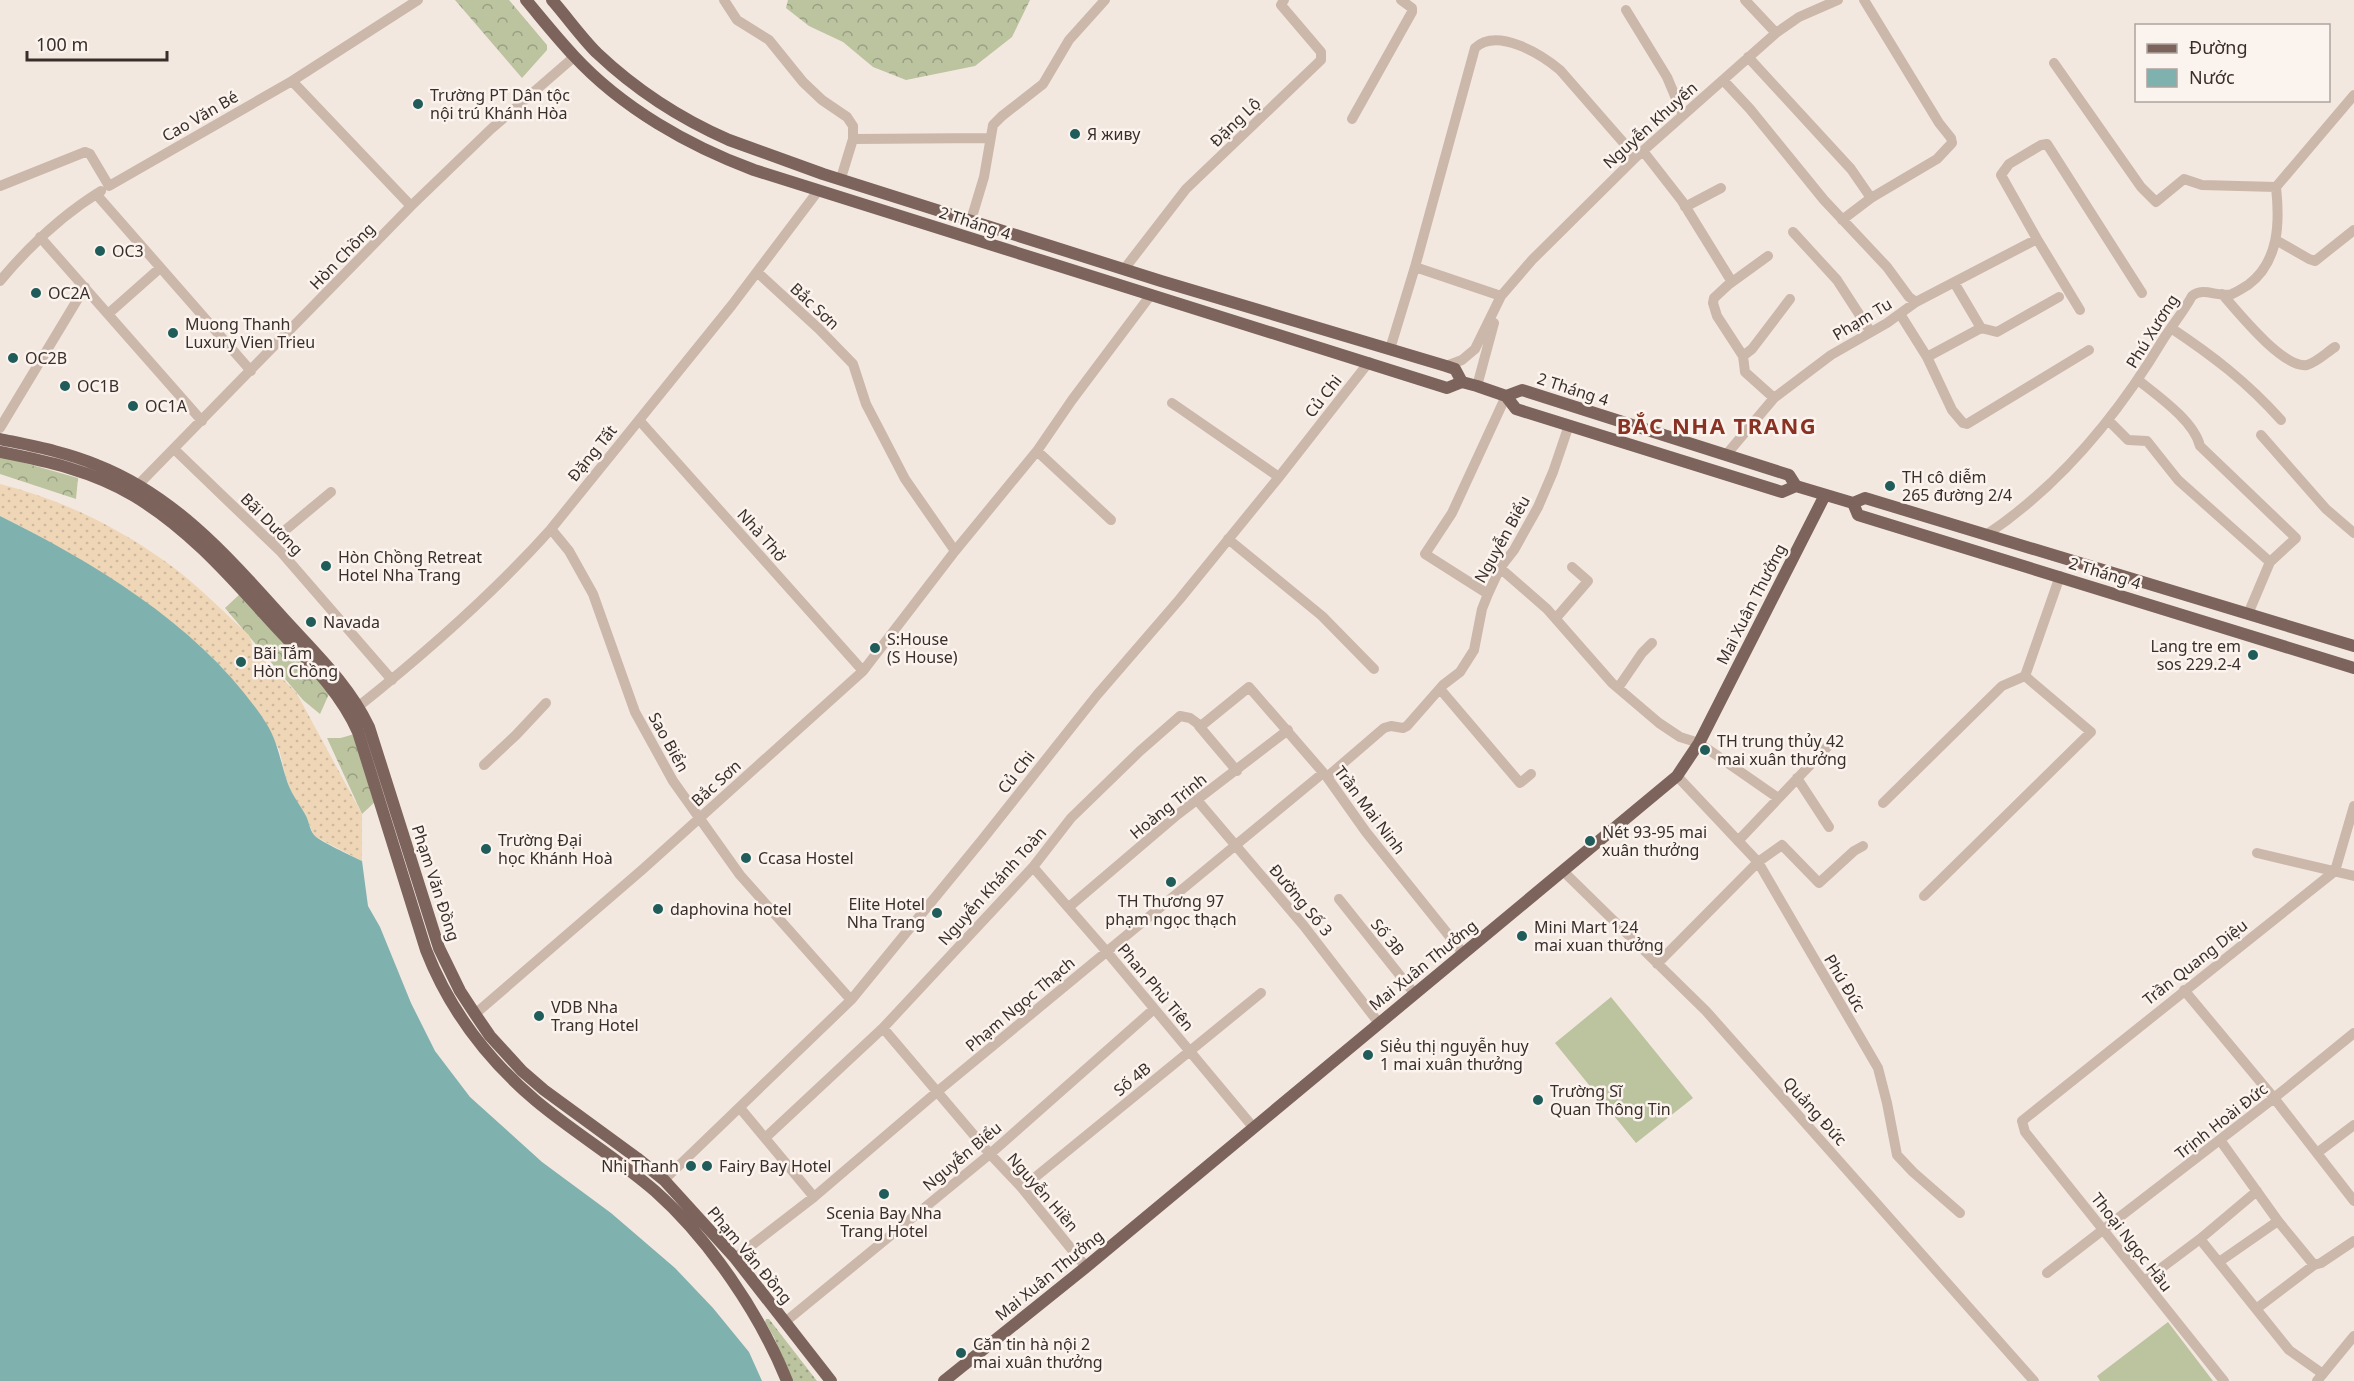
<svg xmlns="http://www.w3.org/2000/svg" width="2354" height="1381" viewBox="0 0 2354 1381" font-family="'Noto Sans',sans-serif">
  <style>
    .grass { fill: url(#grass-dots) }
    .forest { fill: url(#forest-crowns) }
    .sand { fill: url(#sand-dots) }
    .pitch { fill: #bbc39f }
    .water { fill: #7fb1ae }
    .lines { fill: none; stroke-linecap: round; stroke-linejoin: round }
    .minor { stroke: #ccb7ab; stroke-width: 10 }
    .major { stroke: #7c635c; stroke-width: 12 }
    .poi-dot { fill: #1f5c5a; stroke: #fbf3ed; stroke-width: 2 }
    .labels { text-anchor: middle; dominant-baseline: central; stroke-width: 5; stroke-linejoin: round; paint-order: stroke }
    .poi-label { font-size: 16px; fill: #3a2e2a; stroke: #fbf3ed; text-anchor: start }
    .street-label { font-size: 16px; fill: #3a2e2a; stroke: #fbf3ed }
    .district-label { font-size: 22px; font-weight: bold; letter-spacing: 1.5px; fill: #893123; stroke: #fbf3ed }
  </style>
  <defs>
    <pattern id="grass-dots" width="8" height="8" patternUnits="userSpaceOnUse" patternTransform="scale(1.5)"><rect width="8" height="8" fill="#bbc39f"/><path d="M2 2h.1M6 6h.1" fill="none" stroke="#999f82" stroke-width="1.8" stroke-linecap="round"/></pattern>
    <pattern id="forest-crowns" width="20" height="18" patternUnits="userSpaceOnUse" patternTransform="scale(1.5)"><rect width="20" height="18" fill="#bbc39f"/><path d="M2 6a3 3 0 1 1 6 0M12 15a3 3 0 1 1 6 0" fill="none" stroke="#999f82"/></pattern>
    <pattern id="sand-dots" width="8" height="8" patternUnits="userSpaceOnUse" patternTransform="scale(1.5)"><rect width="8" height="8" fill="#eed6b7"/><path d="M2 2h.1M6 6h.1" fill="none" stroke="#cdb89e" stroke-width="1.8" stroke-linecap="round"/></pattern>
  </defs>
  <rect width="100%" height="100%" fill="#f3e8e0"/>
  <path class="grass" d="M766 1319H769L817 1381H791L774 1337 765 1322Z"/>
  <path class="forest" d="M455 0H509L547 45V50L522 78Z
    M788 0H1030L1012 37 975 66 906 80 873 67 843 42 809 26 786 8Z
    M0 456 78 478 76 499 0 474Z
    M241 593 289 645 329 694 320 714 303 700 225 608Z
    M354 734 376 801 362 814 327 738H341Z"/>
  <path class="sand" d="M0 484C60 499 116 526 166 562 194 581 223 612 249 635L255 652 296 692 362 814V861L314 836 305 814 294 799 286 778 279 749 227 673 201 647 123 587 34 533 0 516Z"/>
  <path class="pitch" d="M1611 997 1693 1098 1636 1143 1555 1043Z
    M2168 1322 2213 1381H2100L2097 1376Z"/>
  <path class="water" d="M0 516C97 564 206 630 266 723 277 740 280 759 286 778 290 792 298 802 305 814 309 820 309 829 314 835 319 841 352 856 362 861L368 906 380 927 411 1003 435 1051 470 1097 542 1162 611 1213 675 1268 713 1308 749 1352 762 1381H0Z"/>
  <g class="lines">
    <path class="minor" d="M724 0 737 20 769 40 803 82 822 100 847 117 853 126V139L841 178
      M1745 0 1776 33
      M1626 10 1667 77 1683 115
      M1748 57 1851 169 1871 198
      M2054 63 2141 187 2156 202 2184 179 2202 185 2276 187
      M1723 80 1750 109 1824 200 1887 267 1909 297 1916 302
      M292 81 411 206
      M1352 119 1412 12V8L1401 0
      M853 139 990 138
      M1643 151 1682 201 1732 282
      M0 186 85 152 90 154 109 186 292 81 418 0
      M96 194 251 371
      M1685 207 1721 188
      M971 220 984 177 993 125 1002 116 1043 84 1069 40 1105 0
      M1842 220 1871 198 1937 159 1952 143 1951 138 1939 123 1864 0
      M1793 232 1837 280 1870 331
      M40 237 202 421
      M2276 240 2309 259 2315 261 2354 230
      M1768 256 1728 285 1714 298 1713 303 1717 316 1743 356 1745 372 1774 398
      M1125 268 1186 189 1321 60V52L1281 5 1284 0
      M757 272 819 329 853 364 866 404 905 479 955 551
      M0 281C30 245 62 215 101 191
      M2222 294C2237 311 2283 369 2307 365 2317 362 2326 353 2335 347
      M1501 296 1415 267 1475 48C1497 27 1541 54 1560 70L1636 157
      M2080 310 2037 239 2001 175 2009 164 2041 145 2047 144 2142 293
      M108 314 160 268
      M1900 314 1927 357 1952 410 1963 423 1967 424 2089 350
      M1981 328 1997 332 2059 297
      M2171 328C2213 356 2247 382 2281 420
      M1390 349 1415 267
      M1743 356 1752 349 1790 299
      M1927 357 1981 328 1955 284
      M1446 366 1462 360 1475 349 1501 296 1532 260 1636 157 1776 33 1799 17 1838 0
      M2138 380C2158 396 2194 421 2200 446L2296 538 2270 562 2248 614
      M1477 386 1494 323
      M1172 403 1279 477
      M639 420 863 671
      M2108 420 2128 440 2147 441 2178 480 2270 562
      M0 428 85 287
      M2261 435 2326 509 2354 533
      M174 449 281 552 392 680
      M1037 451 1111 520
      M1726 455 1774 398 1831 355 1887 323 1916 302 2037 239
      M139 484 411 206 491 129 574 57
      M551 529 569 551 593 594 635 712 673 781 740 875 851 1000
      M1986 535C2061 485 2118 415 2164 338 2173 324 2184 311 2192 296 2204 286 2217 298 2232 294 2237 292 2243 288 2248 285 2279 262 2280 223 2276 187L2354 95
      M1228 539 1322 616 1374 669
      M271 542 331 492
      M1500 568 1547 609 1612 683 1659 723 1680 737 1699 743 1778 798
      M1488 594 1425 554 1452 513 1506 396
      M1556 618 1588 581 1572 567
      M1618 688 1642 653 1652 643
      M1440 689 1520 783 1531 774
      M359 706C428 651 492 595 551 529L732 305 818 191
      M1199 726 1237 771
      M484 765 516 735 546 703
      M1677 776 1758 862 1878 1068 1887 1103 1897 1155 1913 1172 1960 1213
      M1327 777 1384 728 1391 726 1403 728 1407 726 1443 685 1460 672 1474 650 1482 609 1488 594 1500 568 1514 550 1538 507 1553 472 1569 425
      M1797 778 1829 827
      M1197 800 1304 926 1378 1022
      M1883 803 2002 686 2025 676
      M1738 841 1829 745
      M2257 853 2354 876
      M1033 867 1107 952 1253 1127
      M1564 872 1706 1011 2034 1381
      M1924 896 2091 732 2025 676 2060 576
      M1339 899 1414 993
      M1069 907 1177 815 1288 730
      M1657 964 1758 862 1782 845 1819 883 1854 851 1863 846
      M2184 990 2274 1098 2354 1201
      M475 1014 643 869 863 671 955 551 1037 451 1072 400 1150 296
      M883 1028 990 1154 1022 1188 1086 1267
      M740 1108 814 1197
      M765 1138 883 1028 1033 867 1071 818 1140 751 1180 716 1190 718 1201 726 1249 687 1327 777 1366 832 1463 953
      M2220 1140 2278 1221 2314 1265
      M2317 1153 2354 1125
      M664 1180 851 1000 982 840 1097 695 1179 600 1279 477 1369 362
      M1022 1188 1261 993
      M2200 1239 2289 1350 2323 1374
      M735 1258 814 1197 938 1091 1323 773
      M2219 1262 2278 1221
      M2047 1273 2274 1098 2354 1033
      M2144 1281 2200 1239 2257 1191
      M2256 1309 2314 1265 2321 1263 2354 1241
      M785 1322 990 1154 1154 1009
      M2224 1381 2025 1132 2022 1121 2335 871 2354 806
      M2317 1381 2354 1336"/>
    <path class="major" d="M526 0C542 19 557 38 574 56 622 108 689 146 754 170L1447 388 1462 382 1477 386 1506 396 1516 409 1782 492 1796 486 1853 503 1865 498 2354 646
      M552 0C567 17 581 37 597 53 635 89 681 119 729 140L823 174 1161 281 1446 366 1455 369 1462 382
      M1506 396 1522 390 1789 475 1796 486
      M0 439C33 446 66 452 97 465 176 496 230 559 285 620 316 654 349 685 369 727L439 948 460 991 475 1014 490 1036 522 1071 544 1090 637 1158 664 1180 735 1258 831 1381
      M0 452C46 461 93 471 134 496 191 530 233 580 277 628 307 660 340 691 358 732L426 950C449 1009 487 1059 535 1100 573 1132 617 1158 655 1191 709 1239 760 1314 787 1381
      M1853 503 1858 515 2354 668
      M944 1381 1086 1267 1677 776 1699 743 1825 495"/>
  </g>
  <g class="poi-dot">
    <circle cx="418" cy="104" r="6"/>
    <circle cx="1075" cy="134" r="6"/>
    <circle cx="100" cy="251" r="6"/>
    <circle cx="36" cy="293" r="6"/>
    <circle cx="173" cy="333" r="6"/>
    <circle cx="13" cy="358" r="6"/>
    <circle cx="65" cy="386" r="6"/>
    <circle cx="133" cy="406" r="6"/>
    <circle cx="1890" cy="486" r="6"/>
    <circle cx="326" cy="566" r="6"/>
    <circle cx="311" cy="622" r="6"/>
    <circle cx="875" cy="648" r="6"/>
    <circle cx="2253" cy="655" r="6"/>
    <circle cx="241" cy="662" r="6"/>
    <circle cx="1705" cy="750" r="6"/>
    <circle cx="1590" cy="841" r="6"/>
    <circle cx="486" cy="849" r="6"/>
    <circle cx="746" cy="858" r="6"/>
    <circle cx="1171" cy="882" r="6"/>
    <circle cx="658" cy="909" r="6"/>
    <circle cx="937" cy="913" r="6"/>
    <circle cx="1522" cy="936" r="6"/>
    <circle cx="539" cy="1016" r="6"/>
    <circle cx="1368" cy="1055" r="6"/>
    <circle cx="1538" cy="1100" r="6"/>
    <circle cx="691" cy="1166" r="6"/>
    <circle cx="707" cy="1166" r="6"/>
    <circle cx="884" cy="1194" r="6"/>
    <circle cx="961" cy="1353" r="6"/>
  </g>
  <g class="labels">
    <g class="poi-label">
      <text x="430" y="95">Trường PT Dân tộc<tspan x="430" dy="18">nội trú Khánh Hòa</tspan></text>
      <text x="1087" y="134">Я живу</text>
      <text x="112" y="251">OC3</text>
      <text x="48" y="293">OC2A</text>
      <text x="185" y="324">Muong Thanh<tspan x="185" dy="18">Luxury Vien Trieu</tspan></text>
      <text x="25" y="358">OC2B</text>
      <text x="77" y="386">OC1B</text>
      <text x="145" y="406">OC1A</text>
      <text x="1902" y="477">TH cô diễm<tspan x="1902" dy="18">265 đường 2/4</tspan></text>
      <text x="338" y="557">Hòn Chồng Retreat<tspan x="338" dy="18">Hotel Nha Trang</tspan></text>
      <text x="323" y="622">Navada</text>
      <text x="887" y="639">S:House<tspan x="887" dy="18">(S House)</tspan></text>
      <text x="2241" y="646" text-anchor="end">Lang tre em<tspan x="2241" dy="18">sos 229.2-4</tspan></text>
      <text x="253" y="653">Bãi Tắm<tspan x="253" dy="18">Hòn Chồng</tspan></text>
      <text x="1717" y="741">TH trung thủy 42<tspan x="1717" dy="18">mai xuân thưởng</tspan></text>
      <text x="1602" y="832">Nét 93-95 mai<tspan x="1602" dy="18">xuân thưởng</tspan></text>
      <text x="498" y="840">Trường Đại<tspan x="498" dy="18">học Khánh Hoà</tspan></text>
      <text x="758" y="858">Ccasa Hostel</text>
      <text x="1171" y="901" text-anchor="middle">TH Thương 97<tspan x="1171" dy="18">phạm ngọc thạch</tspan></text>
      <text x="925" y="904" text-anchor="end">Elite Hotel<tspan x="925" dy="18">Nha Trang</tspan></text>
      <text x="670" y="909">daphovina hotel</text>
      <text x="1534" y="927">Mini Mart 124<tspan x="1534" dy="18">mai xuan thưởng</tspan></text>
      <text x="551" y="1007">VDB Nha<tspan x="551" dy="18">Trang Hotel</tspan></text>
      <text x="1380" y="1046">Siẻu thị nguyễn huy<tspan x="1380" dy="18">1 mai xuân thưởng</tspan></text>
      <text x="1550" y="1091">Trường Sĩ<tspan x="1550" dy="18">Quan Thông Tin</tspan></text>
      <text x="679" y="1166" text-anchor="end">Nhị Thanh</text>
      <text x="719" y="1166">Fairy Bay Hotel</text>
      <text x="884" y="1213" text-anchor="middle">Scenia Bay Nha<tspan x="884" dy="18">Trang Hotel</tspan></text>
      <text x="973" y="1344">Căn tin hà nội 2<tspan x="973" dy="18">mai xuân thưởng</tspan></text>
    </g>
    <g class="street-label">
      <text transform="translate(200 116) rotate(-30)">Cao Văn Bé</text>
      <text transform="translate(1235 122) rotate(-44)">Đặng Lộ</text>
      <text transform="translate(1650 125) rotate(-42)">Nguyễn Khuyến</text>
      <text transform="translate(975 223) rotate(18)">2 Tháng 4</text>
      <text transform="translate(342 256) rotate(-46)">Hòn Chồng</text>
      <text transform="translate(815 306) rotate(43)">Bắc Sơn</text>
      <text transform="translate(1862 319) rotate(-31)">Phạm Tu</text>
      <text transform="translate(2152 331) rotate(-58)">Phú Xương</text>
      <text transform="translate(1573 389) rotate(18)">2 Tháng 4</text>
      <text transform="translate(1323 396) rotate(-52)">Củ Chi</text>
      <text transform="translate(592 453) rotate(-51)">Đặng Tất</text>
      <text transform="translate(272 524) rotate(45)">Bãi Dương</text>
      <text transform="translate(762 535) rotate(48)">Nhà Thờ</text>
      <text transform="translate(1502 539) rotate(-61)">Nguyễn Biểu</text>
      <text transform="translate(2105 573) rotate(17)">2 Tháng 4</text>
      <text transform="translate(1751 604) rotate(-63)">Mai Xuân Thưởng</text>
      <text transform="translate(669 742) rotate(61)">Sao Biển</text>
      <text transform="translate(1016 772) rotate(-52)">Củ Chi</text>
      <text transform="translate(716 783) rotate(-42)">Bắc Sơn</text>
      <text transform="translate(1168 806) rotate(-39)">Hoàng Trinh</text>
      <text transform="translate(1370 810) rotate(53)">Trần Mai Ninh</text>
      <text transform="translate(436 883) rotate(72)">Phạm Văn Đồng</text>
      <text transform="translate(992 886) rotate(-48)">Nguyễn Khánh Toàn</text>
      <text transform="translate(1301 900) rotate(50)">Đường Số 3</text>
      <text transform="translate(1388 937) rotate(51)">Số 3B</text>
      <text transform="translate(2195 962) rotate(-38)">Trần Quang Diệu</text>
      <text transform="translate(1423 965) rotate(-39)">Mai Xuân Thưởng</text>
      <text transform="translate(1845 983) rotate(59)">Phú Đức</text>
      <text transform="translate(1156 987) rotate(50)">Phan Phù Tiên</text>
      <text transform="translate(1020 1004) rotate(-40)">Phạm Ngọc Thạch</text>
      <text transform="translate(1132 1079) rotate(-39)">Số 4B</text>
      <text transform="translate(1815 1111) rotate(48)">Quảng Đức</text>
      <text transform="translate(2221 1121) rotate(-38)">Trịnh Hoài Đức</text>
      <text transform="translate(962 1156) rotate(-40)">Nguyễn Biểu</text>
      <text transform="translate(1043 1192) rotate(49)">Nguyễn Hiền</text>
      <text transform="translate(2132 1242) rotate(52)">Thoại Ngọc Hầu</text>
      <text transform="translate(750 1255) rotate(50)">Phạm Văn Đồng</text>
      <text transform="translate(1049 1275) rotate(-39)">Mai Xuân Thưởng</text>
    </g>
    <g class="district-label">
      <text x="1717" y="425">BẮC NHA TRANG</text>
    </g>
  </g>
  <rect x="2135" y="24" width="195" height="78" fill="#fbf3ed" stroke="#aea49f" stroke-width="1.5"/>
  <rect x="2147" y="44" width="30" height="9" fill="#7c635c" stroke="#aea49f" stroke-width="1.5"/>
  <text x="2189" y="54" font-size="18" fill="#3a2e2a">Đường</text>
  <rect x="2147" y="69" width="30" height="18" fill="#7fb1ae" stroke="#aea49f" stroke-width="1.5"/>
  <text x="2189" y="84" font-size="18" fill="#3a2e2a">Nước</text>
  <path d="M27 51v9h140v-9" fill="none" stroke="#3a2e2a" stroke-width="3"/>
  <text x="36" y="51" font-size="18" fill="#3a2e2a" stroke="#fbf3ed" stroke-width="4.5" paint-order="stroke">100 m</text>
</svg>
